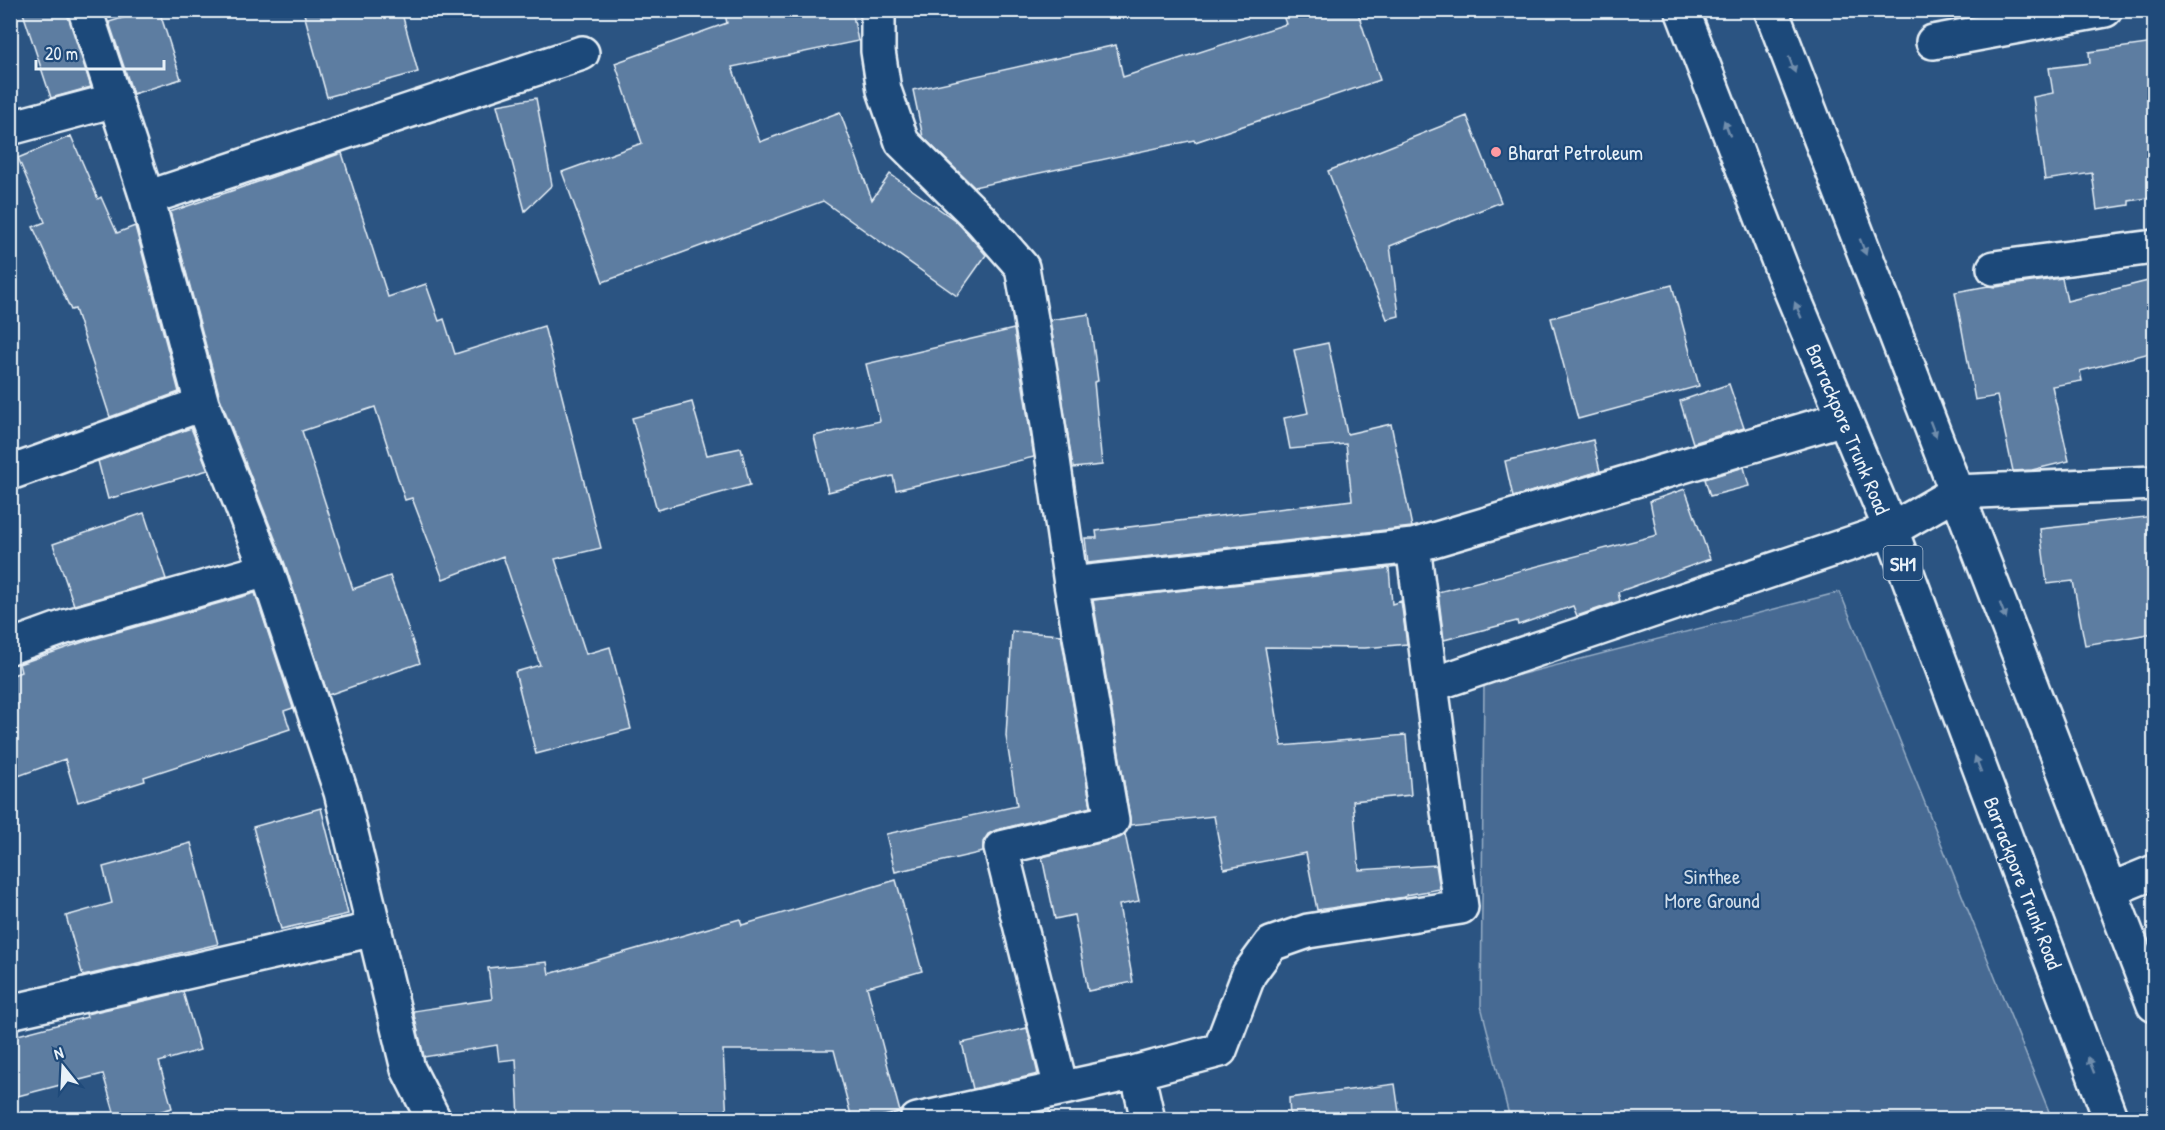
<svg xmlns="http://www.w3.org/2000/svg" width="2165" height="1130" viewBox="0 0 2165 1130" font-family="'Patrick Hand',sans-serif">
  <style>
    .green { fill: #476b93; stroke: #98aec6; stroke-width: 1.5 }
    .building { fill: #5d7da1; stroke: #e8f1f8; stroke-width: 1.5 }
    .lines { fill: none; stroke-linecap: round; stroke-linejoin: round }
    .minor-casing { stroke: #e8f1f8; stroke-width: 38 }
    .major-casing { stroke: #e8f1f8; stroke-width: 38 }
    .minor { stroke: #1f4a7a; stroke-width: 33 }
    .major { stroke: #1f4a7a; stroke-width: 33 }
    .oneway { fill: #6f8dac }
    .poi-dot { fill: #ff9aa2; stroke: #1f4a7a; stroke-width: 2 }
    .labels { text-anchor: middle; dominant-baseline: central; stroke-width: 4.5; stroke-linejoin: round; paint-order: stroke }
    .shield { fill: #1f4a7a; stroke: #acbfd2; stroke-width: 1.5 }
    .shield-label { font-size: 20px; font-weight: bold; fill: #e8f1f8 }
    .poi-label { font-size: 21px; fill: #e8f1f8; stroke: #1f4a7a; text-anchor: start }
    .street-label { font-size: 21px; fill: #e8f1f8; stroke: #1f4a7a }
    .park-label { font-size: 21px; fill: #d0dde9; stroke: #1f4a7a }
  </style>
  <rect width="100%" height="100%" fill="#2b5482"/>
  <filter id="ink" filterUnits="userSpaceOnUse"><feTurbulence type="fractalNoise" baseFrequency=".0167" numOctaves="2"/><feDisplacementMap in="SourceGraphic" scale="12" xChannelSelector="R" yChannelSelector="G"/><feConvolveMatrix kernelMatrix="1 2 1 2 8 2 1 2 1" color-interpolation-filters="sRGB"/></filter>
  <g filter="url(#ink)">
    <path class="green" d="M1840 592 2052 1119H1510L1481 1006 1484 684Z"/>
    <path class="building" d="M22 10H67L91 87 51 98Z
      M149 10H159L181 79 133 94 109 22Z
      M303 10H401L418 72 327 97Z
      M724 10H852L858 41 732 67 760 142 840 112 872 200 890 174 956 221 966 232 986 255 957 296 823 201 603 282 562 172 642 143 615 63 727 23Z
      M1281 10H1357L1380 80 1195 142 1194 140 974 187 923 137 913 90 1116 45 1123 77 1286 24Z
      M2154 43V197L2129 201V205L2097 210 2092 173 2045 180 2033 97 2053 93 2049 68 2090 63 2089 52Z
      M536 98 552 185 525 211 497 105Z
      M1467 116 1501 202 1390 246 1399 316 1387 319 1328 171Z
      M71 136 98 199 101 197 117 233 135 226 179 392 110 417 75 309 71 310 33 227 45 222 18 158Z
      M342 153 388 297 426 284 439 321 444 319 455 354 544 326 601 548 555 559 586 654 610 647 631 729 536 754 515 672 540 665 503 556 443 579 412 498 405 500 375 407 302 431 353 589 390 576 420 663 328 695 285 564 220 398 170 212Z
      M2062 278 2067 301 2148 281 2154 304V352L2080 371 2082 381 2052 386 2069 461 2032 470 2013 471 1997 396 1975 400 1955 292 1988 286 1996 287Z
      M1672 285 1699 386 1578 419 1551 318Z
      M1089 314 1098 381 1094 382 1102 465 1073 468 1050 320Z
      M1014 329 1034 457 896 490 893 476 828 492 814 436 880 421 866 364Z
      M1328 343 1347 434 1391 424 1412 527 1088 563 1085 538H1097L1096 531 1352 500 1346 444 1290 449 1284 418 1308 413 1294 350Z
      M1729 384 1744 428 1693 443 1680 401Z
      M692 402 707 455 741 448 750 485 657 510 632 418Z
      M191 428 208 470 108 499 98 461Z
      M1593 440 1600 471 1513 497 1505 461Z
      M1744 467 1749 486 1710 496 1705 479Z
      M1685 489 1710 559 1618 592 1620 601 1577 616 1573 606 1518 625 1517 621 1444 640 1438 592 1657 535 1650 501Z
      M144 513 166 579 74 605 53 544Z
      M2154 516V633L2085 645 2073 581 2047 584 2040 529Z
      M1389 568 1392 604 1401 601 1407 644 1365 648 1265 647 1282 746 1406 735 1411 795 1353 801 1359 870 1436 865 1440 889 1406 895 1405 897 1317 910 1306 853 1224 869 1214 816 1130 825V818L1093 600Z
      M255 593 293 708 284 711 290 729 144 777 145 781 78 802 65 759 10 779V676L21 672 19 664 86 641Z
      M1012 631 1061 635 1091 807 996 830 988 834 983 842V852L895 872 886 834 1017 806 1006 736Z
      M321 808 348 914 281 929 253 827Z
      M1125 834 1139 901 1119 905 1133 982 1088 991 1074 915 1055 919 1042 857 1116 839Z
      M191 843 218 944 83 976 66 916 112 903 103 867Z
      M896 880 922 971 867 987 900 1112 872 1119H852L834 1050H723L727 1119H519L516 1059 499 1061 497 1045 424 1057 413 1011 492 999 488 968 547 962 549 974 740 919 742 925Z
      M183 992 200 1050 159 1062 172 1108 134 1119H116L103 1074 10 1098V1037L87 1017 86 1014Z
      M1027 1028 1038 1074 973 1089 962 1043Z
      M1395 1084 1400 1119H1290L1289 1098Z
      M1049 1110 1051 1119H1007Z"/>
    <g class="lines">
      <defs>
        <path id="minor" d="M85 10 115 100
          M878 10V51L884 90 902 142 980 219 1022 267 1041 377 1071 584 1112 821 1001 848 1061 1088
          M1933 42 2105 10
          M10 128 115 100 147 198 202 404 267 570 341 792 408 1069 434 1120
          M147 198 582 53
          M1994 268 2154 247
          M10 473 202 404
          M1413 546 1431 685
          M1071 584 1413 546 1844 418
          M10 647 65 627 267 570
          M2110 890 2154 872
          M10 1012 375 929
          M1137 1072 1220 1050 1249 974 1271 944 1308 931 1461 907 1431 685 1891 530 1957 492 2154 483
          M917 1120 1137 1072 1148 1120"/>
        <path id="major" d="M1682 10 1783 272 1891 530 2111 1120
          M1771 10 2154 1005"/>
      </defs>
      <use href="#minor" class="minor-casing"/>
      <use href="#major" class="major-casing"/>
      <use href="#minor" class="minor"/>
      <use href="#major" class="major"/>
    </g>
    <defs><path id="oneway-solid" d="M-6-.8H1V-3.2L6.5 0L1 3.2V.8H-6Z" transform="scale(1.5)"/></defs>
    <g class="oneway">
      <use href="#oneway-solid" transform="translate(1792 65) rotate(69)"/>
      <use href="#oneway-solid" transform="translate(1727 128) rotate(-111)"/>
      <use href="#oneway-solid" transform="translate(1863 247) rotate(69)"/>
      <use href="#oneway-solid" transform="translate(1798 310) rotate(-113)"/>
      <use href="#oneway-solid" transform="translate(1933 429) rotate(69)"/>
      <use href="#oneway-solid" transform="translate(2003 611) rotate(69)"/>
      <use href="#oneway-solid" transform="translate(1978 764) rotate(-111)"/>
      <use href="#oneway-solid" transform="translate(2091 1065) rotate(-111)"/>
    </g>
  </g>
  <circle class="poi-dot" cx="1496" cy="152" r="6"/>
  <g class="labels">
    <rect class="shield" x="1883.5" y="546" width="39" height="34" rx="4.5"/>
    <g class="shield-label">
      <text x="1903" y="563">SH1</text>
    </g>
    <g class="poi-label">
      <text x="1508" y="152">Bharat Petroleum</text>
    </g>
    <g class="street-label">
      <text transform="translate(1848 429) rotate(67)">Barrackpore Trunk Road</text>
      <text transform="translate(2023 883) rotate(69)">Barrackpore Trunk Road</text>
    </g>
    <g class="park-label">
      <text x="1712" y="876">Sinthee<tspan x="1712" dy="24">More Ground</tspan></text>
    </g>
  </g>
  <rect width="2165" height="1130" fill="none" stroke="#1f4a7a" stroke-width="36"/>
  <rect x="18" y="18" width="2129" height="1094" fill="none" stroke="#e8f1f8" stroke-width="2" filter="url(#ink)"/>
  <g transform="translate(63 1067) rotate(342)" stroke="#1f4a7a" stroke-width="4.5" paint-order="stroke">
  <path d="M0-4.5L10 22L0 15L-10 22Z" fill="#e8f1f8"/>
  <text y="-9" font-size="16" font-weight="bold" text-anchor="middle" fill="#e8f1f8">N</text>
  </g>
  <path d="M36 60v9h128v-9" fill="none" stroke="#e8f1f8" stroke-width="3"/>
  <text x="45" y="60" font-size="18" fill="#e8f1f8" stroke="#1f4a7a" stroke-width="4.5" paint-order="stroke">20 m</text>
</svg>
